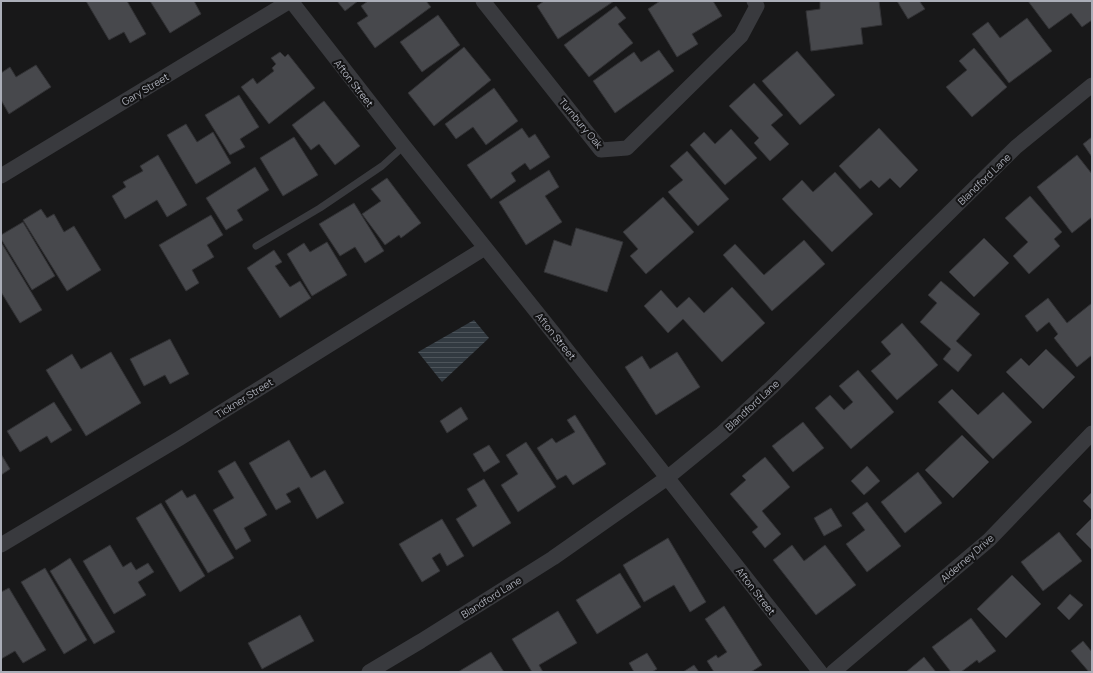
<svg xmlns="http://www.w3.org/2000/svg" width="1093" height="673" viewBox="0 0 1093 673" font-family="Manrope,sans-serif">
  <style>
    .water { fill: url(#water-rules) }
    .building { fill: #47484c; stroke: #323235 }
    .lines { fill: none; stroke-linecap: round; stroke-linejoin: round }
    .service { stroke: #393a3e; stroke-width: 7 }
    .minor { stroke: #393a3e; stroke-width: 15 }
    .labels { text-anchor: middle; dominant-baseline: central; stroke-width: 4; stroke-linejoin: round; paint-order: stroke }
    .street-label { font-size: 10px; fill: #abaeb8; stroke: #131314 }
  </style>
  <defs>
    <pattern id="water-rules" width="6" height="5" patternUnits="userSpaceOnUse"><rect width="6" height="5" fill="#323a41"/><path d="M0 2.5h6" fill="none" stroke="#4d545a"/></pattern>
  </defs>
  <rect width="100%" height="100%" fill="#181819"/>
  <path class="water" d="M474 320 489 338 442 382 418 352Z"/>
  <path class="building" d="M86 1H127L146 34 130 43 124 32 109 40Z
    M150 1H194L201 14 170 33Z
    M337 1H358L345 11Z
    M368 1H426L431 7 375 48 357 23 368 16 361 6Z
    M544 1H614L558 39 537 6Z
    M660 1H713L722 16 692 34 698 44 677 57 648 9Z
    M820 1H879L882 25 861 28 863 44 811 51 806 11 820 9Z
    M897 1H921L920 2 925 9 908 19Z
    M1028 1H1092V20L1082 27 1071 13 1049 29Z
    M616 6 626 18 618 24 633 43 589 77 564 45Z
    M438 15 460 45 422 72 400 42Z
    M1027 18 1052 51 1009 83 972 34 988 22 1000 38Z
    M464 47 491 80 434 126 408 93Z
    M974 48 1007 87 972 117 946 87 967 70 959 61Z
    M659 50 674 71 615 113 593 81 634 52 641 62Z
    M797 51 835 95 800 125 762 81Z
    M280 52 285 57 288 54 315 88 269 124 241 87 253 78 257 84 274 71 272 68 276 64 271 58Z
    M36 65 51 87 9 114 1 100V73L10 67 16 77Z
    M754 83 783 115 771 125 789 144 770 161 754 143 759 138 729 106Z
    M494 88 518 121 486 145 473 127 456 139 445 124Z
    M239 95 259 127 240 139 245 147 230 155 205 115Z
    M324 101 360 146 335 165 319 144 311 150 292 125Z
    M186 124 197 142 213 132 231 163 196 184 167 135Z
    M522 128 529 138 535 134 550 157 530 170 525 163 511 173 516 181 491 199 467 165Z
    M879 128 918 170 900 188 890 178 879 188 871 180 860 189 839 166Z
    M731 129 757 158 725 185 690 145 704 132 715 144Z
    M294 137 318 175 283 196 260 158Z
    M1092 137V157L1083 144Z
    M687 151 729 199 698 226 668 192 683 180 670 166Z
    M158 155 187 205 167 217 157 200 125 219 112 196 126 187 123 182 143 171 140 166Z
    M1077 155 1092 174V217L1072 233 1037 187Z
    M255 167 269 190 237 210 243 220 226 230 206 198Z
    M549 170 559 187 545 196 562 222 526 245 499 202Z
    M835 172 873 214 832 252 782 199 802 180 813 192Z
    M387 178 421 223 401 238 399 235 385 245 362 214 381 201 371 189Z
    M1030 196 1062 232 1054 239 1060 246 1029 274 1013 256 1028 242 1005 218Z
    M663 197 694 232 646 274 630 256 638 249 623 232Z
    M354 203 384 251 365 263 355 247 340 256 319 224Z
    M41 209 47 218 54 214 64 232 74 226 101 270 67 291 23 220Z
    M211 215 223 235 207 245 214 257 192 270 199 283 186 291 159 245Z
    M23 222 55 276 32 290 1 239V235Z
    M576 228 623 242 607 292 544 272 554 240 571 246Z
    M984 238 1009 263 974 297 949 272Z
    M804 240 825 264 772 311 723 255 735 244 764 275Z
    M1 242 42 310 20 323 1 292Z
    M327 242 347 275 312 296 287 254 304 243 310 252Z
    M274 250 282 262 275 266 290 287 300 281 311 298 280 318 247 268Z
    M941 281 980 314 956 341 972 355 958 372 943 359 951 349 920 322 937 303 928 295Z
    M732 287 765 323 722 362 683 319 668 333 644 306 661 290 677 308 689 297 704 313Z
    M1048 298 1067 323 1092 303V355L1077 367 1054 338 1058 334 1049 322 1037 332 1025 316Z
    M902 323 938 365 897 400 871 371 891 354 881 342Z
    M170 339 189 374 170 384 165 375 144 386 130 359Z
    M1046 349 1075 377 1043 409 1006 372 1021 358 1029 366Z
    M111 352 141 403 86 436 46 370 72 354 81 369Z
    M677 352 700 387 656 415 625 367 642 356 650 369Z
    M858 370 894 412 851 449 815 408 830 395 844 410 853 402 839 386Z
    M952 389 978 415 1003 392 1032 422 993 459 938 402Z
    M54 402 72 430 51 443 47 436 20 452 7 431Z
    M461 407 468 419 447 433 440 421Z
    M575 415 606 464 573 485 566 475 557 480 537 448 552 438 556 443 575 432 567 420Z
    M803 422 824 448 793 472 772 446Z
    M962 435 989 462 953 498 925 470Z
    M289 440 311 478 325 470 344 503 317 519 299 487 286 494 291 502 276 510 249 463Z
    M526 442 556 487 518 512 501 485 518 474 506 455Z
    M489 445 500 462 484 472 473 454Z
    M1 454 10 469 1 475Z
    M765 457 790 487 762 511 781 534 765 548 752 532 758 527 730 494 746 480 742 476Z
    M235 461 267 515 244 528 251 541 236 550 213 510 234 498 218 471Z
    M867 466 880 481 864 495 851 481Z
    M918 472 942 503 905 533 881 502Z
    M484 479 511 523 473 547 456 519 477 506 467 489Z
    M182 490 187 498 195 494 234 558 208 573 165 501Z
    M1092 492V510L1083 501Z
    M867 502 901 546 867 572 846 544 865 530 852 513Z
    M161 503 205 576 180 592 136 518Z
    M831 508 842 526 824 536 814 518Z
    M1092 518V550L1076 534Z
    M442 519 464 556 447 566 440 553 432 558 440 571 422 582 399 544Z
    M1059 532 1082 561 1043 591 1021 562Z
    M668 538 706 602 690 612 674 585 644 602 623 565Z
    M110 545 123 567 131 562 136 570 148 563 154 572 138 582 146 595 114 614 83 561Z
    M792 545 804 561 825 545 856 585 816 615 773 560Z
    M70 558 115 632 94 644 50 571Z
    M45 568 87 640 64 654 21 582Z
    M620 573 641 607 597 634 576 600Z
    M1012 575 1041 604 1006 638 977 609Z
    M9 588 46 650 23 663 15 651 1 659V592Z
    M1070 594 1083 605 1069 620 1057 608Z
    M724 606 762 665 751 672H714L707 661 716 655 718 658 727 652 705 619Z
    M558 611 577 643 539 665 543 672H532L512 639Z
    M300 615 314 641 262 669 248 643Z
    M971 618 996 651 979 663 977 660 961 672H951L932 647Z
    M1083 641 1092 652V672H1089L1071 651Z
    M491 652 504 672H458Z
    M647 653 657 669 652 672H634L629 663Z
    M924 657 936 672H906Z
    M694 665 699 672H683Z"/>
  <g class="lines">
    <path class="service" d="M256 246 320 208 382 166 404 146"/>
    <path class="minor" d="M291 1 404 146 563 345 820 672
      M483 1 601 150 627 148 741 36 757 6 754 1
      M1 176 290 1
      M1 545 180 438 485 248
      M369 672 421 641 553 558 667 478 722 433 773 386 1016 147 1092 85
      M833 672 989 540 1092 433"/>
  </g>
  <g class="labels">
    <g class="street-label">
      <text transform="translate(354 83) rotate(52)">Afton Street</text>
      <text transform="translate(145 89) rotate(-31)">Gary Street</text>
      <text transform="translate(581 123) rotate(50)">Turnbury Oak</text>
      <text transform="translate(984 179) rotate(-44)">Blandford Lane</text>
      <text transform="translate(556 336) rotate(51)">Afton Street</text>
      <text transform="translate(244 398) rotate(-32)">Tickner Street</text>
      <text transform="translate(752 405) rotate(-43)">Blandford Lane</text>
      <text transform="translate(967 558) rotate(-41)">Alderney Drive</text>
      <text transform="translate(756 591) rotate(52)">Afton Street</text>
      <text transform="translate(491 597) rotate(-32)">Blandford Lane</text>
    </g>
  </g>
  <rect width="1093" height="673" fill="none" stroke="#abaeb8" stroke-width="4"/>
</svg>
